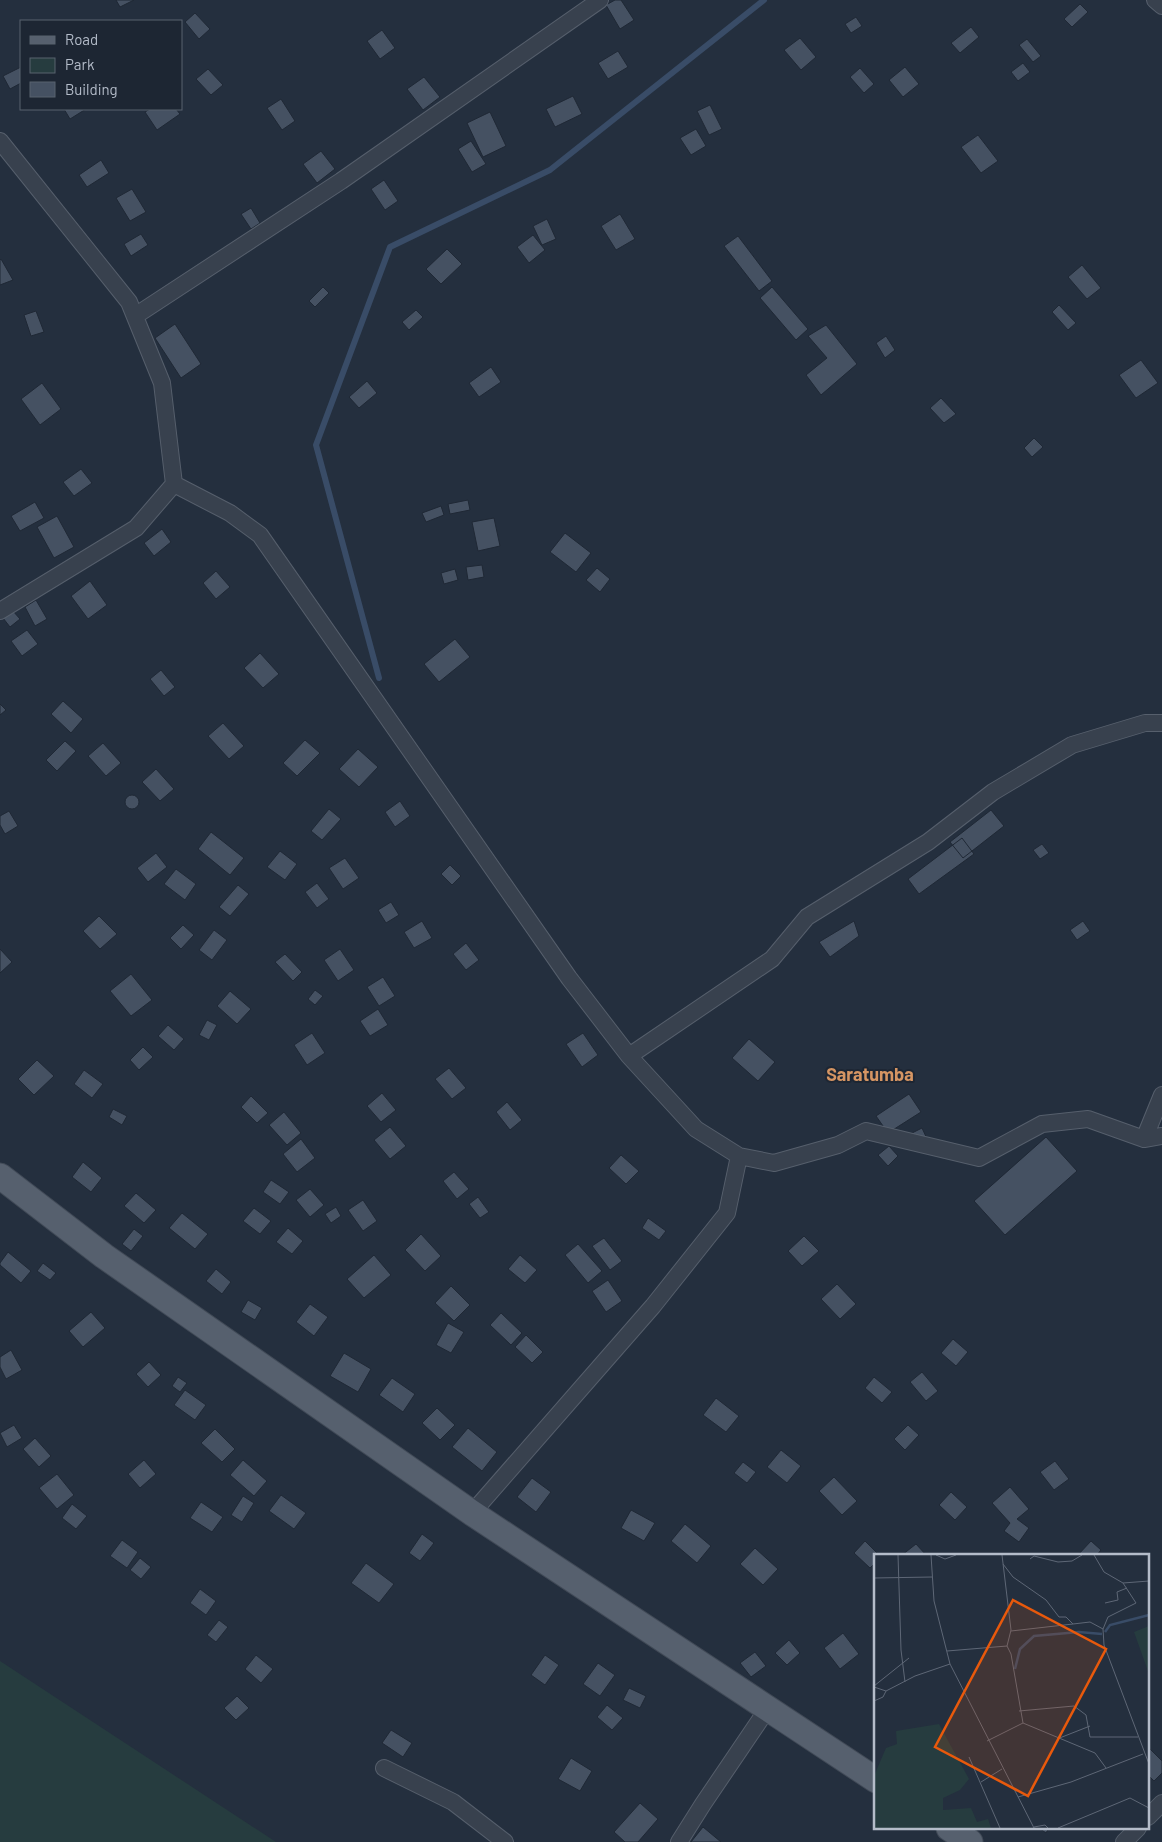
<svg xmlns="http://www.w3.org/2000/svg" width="1162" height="1842" viewBox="0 0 1162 1842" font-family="Barlow,sans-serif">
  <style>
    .green { fill: #263c3f }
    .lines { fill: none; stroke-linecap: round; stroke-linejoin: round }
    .stream { stroke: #394c67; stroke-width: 6 }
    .building { fill: #455162; stroke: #1f2835 }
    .street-casing { stroke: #565f6c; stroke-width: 18 }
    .primary-casing { stroke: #414a57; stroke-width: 27 }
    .street { stroke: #38414e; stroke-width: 16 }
    .primary { stroke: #56606e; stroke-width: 25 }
    .labels { text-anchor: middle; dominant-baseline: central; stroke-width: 4; stroke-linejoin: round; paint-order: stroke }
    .quarter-label { font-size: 18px; font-weight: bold; fill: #d59563; stroke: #1d2633 }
    .inset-river { fill: none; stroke: #394c67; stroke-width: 2.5 }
    .inset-road { fill: none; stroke: #5e6776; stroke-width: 1 }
    .view { fill: #e8590c; fill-opacity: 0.15; stroke: #e8590c; stroke-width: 2.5 }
    .inset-edge { fill: none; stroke: #b4bcc9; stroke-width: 2.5 }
  </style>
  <rect width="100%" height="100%" fill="#242f3e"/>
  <path class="green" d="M0 1661 276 1842H0Z"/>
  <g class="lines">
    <path class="stream" d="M379 678 316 445 390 247 550 170 764 0"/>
  </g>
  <path class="building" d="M116 0H134L120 7Z
    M615 0H621L634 20 620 29 606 5Z
    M1080 4 1088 12 1072 27 1064 19Z
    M195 13 210 29 199 39 185 22Z
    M856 17 862 26 851 33 845 24Z
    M971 27 979 37 960 53 951 43Z
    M382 30 395 48 380 59 367 41Z
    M800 38 816 57 801 70 784 50Z
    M1027 39 1041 56 1033 62 1019 45Z
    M618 51 628 67 608 79 598 63Z
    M1023 63 1030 72 1018 81 1011 72Z
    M21 67V83L10 89 3 76Z
    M905 67 919 84 903 97 889 80Z
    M860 68 874 84 864 93 850 77Z
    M208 69 223 85 211 95 196 79Z
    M424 77 440 97 423 110 407 89Z
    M573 96 582 114 555 127 546 109Z
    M281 99 295 121 282 130 267 108Z
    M710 105 722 129 709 135 697 111Z
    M64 109H86L70 119Z
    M150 109H176L180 114 157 130 145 112Z
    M490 112 506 146 483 157 467 123Z
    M696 129 706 146 691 155 680 138Z
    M978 135 998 161 981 173 961 147Z
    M471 141 486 164 472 172 458 149Z
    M321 151 335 169 317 183 303 164Z
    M101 160 109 173 87 187 79 175Z
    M384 180 398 201 385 210 371 189Z
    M132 189 146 212 130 221 116 198Z
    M251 208 260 223 251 229 241 214Z
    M620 214 635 239 616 250 601 226Z
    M547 219 556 239 542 245 533 226Z
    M141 234 148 245 131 256 124 244Z
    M533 235 545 250 529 263 517 247Z
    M738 236 772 281 759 291 724 246Z
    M447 249 462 264 441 284 426 269Z
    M1 259 13 280 0 285V260Z
    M1082 265 1101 288 1087 299 1068 277Z
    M323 287 329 293 315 307 309 301Z
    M772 287 808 329 796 340 760 298Z
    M1059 305 1076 323 1068 330 1052 312Z
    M416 310 423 317 409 330 402 322Z
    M36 311 44 332 31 336 24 315Z
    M175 324 201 364 181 378 155 338Z
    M826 325 857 364 821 395 806 375 827 358 808 336Z
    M886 336 895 350 885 358 876 343Z
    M1141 360 1158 383 1136 398 1119 375Z
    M491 367 501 382 479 397 469 383Z
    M367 381 377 393 359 408 349 397Z
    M42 383 61 409 40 425 21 399Z
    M941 398 956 414 944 423 930 408Z
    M1034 438 1043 447 1032 457 1024 448Z
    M81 469 92 483 74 496 63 482Z
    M468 500 470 510 450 514 448 504Z
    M35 502 44 518 20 531 11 516Z
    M441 506 444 515 426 522 422 513Z
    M57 516 74 547 54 558 37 527Z
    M494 518 500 546 478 551 472 522Z
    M162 529 171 542 154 556 144 543Z
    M565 533 591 553 576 572 550 552Z
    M482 565 484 577 468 580 466 567Z
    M597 568 610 579 600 592 586 580Z
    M455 569 458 580 444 584 441 573Z
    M216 571 230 587 216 599 203 583Z
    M90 581 107 605 88 619 71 596Z
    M36 600 47 619 35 626 25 607Z
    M13 611 20 619 10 627 3 618Z
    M27 630 38 644 22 656 11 641Z
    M455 639 470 657 439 682 424 664Z
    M260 653 279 674 263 688 244 668Z
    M161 670 175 687 164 696 150 679Z
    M63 701 83 719 71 733 51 714Z
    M0 704 6 710 0 715Z
    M223 723 244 746 229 759 208 736Z
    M305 740 320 753 297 776 283 763Z
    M65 741 76 751 57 771 46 760Z
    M103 743 121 763 106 776 88 756Z
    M358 749 378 767 359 787 339 769Z
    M156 769 174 789 160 801 142 782Z
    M125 802a7 7 0 1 1 14 0a7 7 0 1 1-14 0Z
    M400 801 410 816 395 827 385 812Z
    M329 809 341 819 322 840 311 831Z
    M991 810 1004 826 963 858 950 842Z
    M9 811 18 826 5 834 0 825V816Z
    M211 832 244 858 230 875 198 849Z
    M962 838 974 854 919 894 908 879Z
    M1042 844 1049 853 1040 859 1033 850Z
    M280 851 297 864 285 880 267 867Z
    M156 853 167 867 148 882 137 868Z
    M345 858 359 878 343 889 329 868Z
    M450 865 461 876 452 885 441 874Z
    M176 869 196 884 185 900 164 884Z
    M317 883 329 899 317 908 305 892Z
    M238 885 249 894 230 916 219 907Z
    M391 902 399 915 386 923 378 910Z
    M99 916 117 934 100 949 83 931Z
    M422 921 432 938 414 948 404 932Z
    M854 921 859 936 830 957 819 942Z
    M1083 921 1090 931 1077 940 1070 930Z
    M183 925 194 935 181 949 170 938Z
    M214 930 227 940 212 960 199 950Z
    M466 943 479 960 466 970 453 954Z
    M0 949 12 962 0 973Z
    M340 949 354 970 338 981 324 960Z
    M285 954 302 972 293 981 275 962Z
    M131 974 152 1000 131 1016 110 991Z
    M383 977 395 996 379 1006 367 987Z
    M315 990 323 996 315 1005 308 999Z
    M230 991 251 1009 237 1024 217 1006Z
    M378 1009 388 1025 370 1036 360 1021Z
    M207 1020 217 1025 209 1040 199 1035Z
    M168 1025 184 1039 174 1050 158 1036Z
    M312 1033 325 1053 307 1065 294 1045Z
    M583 1033 598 1055 582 1067 566 1044Z
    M749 1039 775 1062 758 1081 732 1058Z
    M143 1047 153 1057 139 1070 130 1060Z
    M37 1060 54 1076 34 1095 18 1079Z
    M449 1068 466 1088 452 1099 435 1079Z
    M84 1070 103 1084 92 1098 74 1084Z
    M382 1093 396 1110 381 1122 367 1106Z
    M909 1094 921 1112 888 1133 876 1116Z
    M251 1096 268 1113 257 1123 241 1107Z
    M507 1102 522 1120 510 1130 496 1112Z
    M113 1109 127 1116 122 1125 109 1117Z
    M284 1112 301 1133 287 1145 269 1125Z
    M390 1127 406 1146 390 1159 374 1140Z
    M922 1128 928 1141 910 1134Z
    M1046 1137 1077 1171 1005 1235 974 1201Z
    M301 1139 315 1158 297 1172 283 1154Z
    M889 1146 898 1156 888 1166 878 1155Z
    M621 1155 639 1171 626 1184 609 1168Z
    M83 1162 102 1178 91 1192 72 1177Z
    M454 1172 469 1189 457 1199 443 1181Z
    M271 1180 289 1192 280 1204 263 1192Z
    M310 1189 324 1205 310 1217 296 1200Z
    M136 1193 156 1210 144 1223 124 1206Z
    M478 1197 489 1212 480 1218 469 1204Z
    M363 1200 377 1221 363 1231 348 1210Z
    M336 1207 341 1216 331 1223 325 1214Z
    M254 1208 271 1221 260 1234 243 1221Z
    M182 1213 208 1234 195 1249 169 1228Z
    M648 1218 666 1231 659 1240 642 1228Z
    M288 1228 303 1241 292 1254 276 1242Z
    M134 1229 143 1236 131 1251 122 1244Z
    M421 1234 441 1256 425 1271 405 1250Z
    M804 1236 819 1251 802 1266 788 1251Z
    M604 1238 622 1261 610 1270 592 1246Z
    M578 1244 602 1271 588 1283 565 1255Z
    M8 1252 31 1271 21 1283 0 1265V1263Z
    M374 1255 391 1275 364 1298 347 1279Z
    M520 1255 537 1270 525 1283 508 1269Z
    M43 1263 56 1273 50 1280 37 1271Z
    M216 1269 231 1282 222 1294 206 1281Z
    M608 1280 622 1301 606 1312 592 1291Z
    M837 1284 856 1304 840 1319 821 1299Z
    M451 1286 470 1305 454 1321 435 1303Z
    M248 1300 262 1308 255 1320 241 1312Z
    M310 1304 328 1317 314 1336 296 1322Z
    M91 1312 105 1328 83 1347 69 1331Z
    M501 1313 522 1333 511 1345 490 1325Z
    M448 1323 464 1332 451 1353 436 1345Z
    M526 1335 543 1352 532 1363 515 1347Z
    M953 1339 968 1352 956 1366 941 1353Z
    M11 1350 22 1370 6 1379 0 1367V1357Z
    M344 1353 371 1369 358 1392 330 1376Z
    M149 1362 161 1375 148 1387 136 1374Z
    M922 1372 938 1391 926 1401 910 1382Z
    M178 1377 187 1383 180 1392 172 1386Z
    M874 1377 892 1392 882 1403 865 1388Z
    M392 1378 415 1394 403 1412 379 1395Z
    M185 1390 206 1405 195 1420 174 1405Z
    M716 1398 739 1416 726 1432 703 1415Z
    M437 1408 455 1425 440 1440 422 1423Z
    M14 1425 22 1438 7 1447 0 1433Z
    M908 1425 919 1435 905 1450 894 1439Z
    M468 1428 497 1452 482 1471 452 1447Z
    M215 1429 235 1449 222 1462 201 1443Z
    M35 1438 51 1456 39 1467 23 1449Z
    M781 1450 801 1466 787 1483 767 1467Z
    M144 1460 156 1474 140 1488 128 1474Z
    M243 1460 267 1481 254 1496 230 1475Z
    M1055 1461 1069 1479 1054 1490 1040 1472Z
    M743 1462 756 1472 747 1483 734 1473Z
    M57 1474 74 1495 57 1509 39 1488Z
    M834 1477 857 1501 842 1515 819 1491Z
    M532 1478 551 1492 536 1512 517 1497Z
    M1010 1487 1029 1509 1017 1519 1029 1528 1019 1542 1004 1531 1010 1523 992 1503Z
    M951 1492 967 1507 955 1520 939 1505Z
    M281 1495 306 1513 294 1529 269 1511Z
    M243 1496 254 1503 242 1522 231 1515Z
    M201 1502 223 1517 212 1532 190 1518Z
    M72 1504 87 1516 76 1529 62 1518Z
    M631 1510 655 1523 644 1541 621 1528Z
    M685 1524 711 1546 697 1563 671 1541Z
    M422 1534 434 1543 420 1561 409 1553Z
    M122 1540 138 1552 127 1568 110 1556Z
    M865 1541 880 1556H876V1562L870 1568 854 1553Z
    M1091 1541 1101 1550 1096 1556H1077Z
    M916 1544 927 1556H902V1555Z
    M755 1548 778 1569 763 1585 740 1564Z
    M140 1558 151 1567 141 1579 130 1570Z
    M366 1563 394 1584 379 1603 351 1583Z
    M200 1589 216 1601 206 1615 190 1603Z
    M219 1620 228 1627 216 1642 207 1635Z
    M843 1633 859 1654 840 1669 824 1648Z
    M789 1640 800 1653 787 1665 775 1653Z
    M755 1652 766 1666 751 1677 740 1663Z
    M256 1655 273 1669 261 1683 245 1669Z
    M545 1655 559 1665 545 1685 531 1675Z
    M598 1663 615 1675 600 1696 583 1684Z
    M629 1688 646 1696 640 1708 623 1700Z
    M237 1696 249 1708 236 1720 224 1708Z
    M607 1705 623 1718 612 1730 597 1717Z
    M391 1730 412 1743 403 1757 382 1743Z
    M1150 1749 1162 1761V1773L1154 1781 1148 1775V1751Z
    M571 1758 592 1771 580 1791 558 1779Z
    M640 1803 658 1819 638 1842H625L614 1832Z
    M703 1827 721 1842H691Z
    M1039 1828H1049L1046 1833Z"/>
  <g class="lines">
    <defs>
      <path id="street" d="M1155 0 1162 6
        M0 141 129 302 162 383 174 484 136 528 0 611
        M135 316 341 181 600 0
        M174 484 230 513 260 535 569 978 629 1056 696 1129 739 1156
        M629 1056 772 959 807 917 928 842 993 792 1072 745 1145 723H1162
        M1144 1139 1162 1095
        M472 1513 653 1306 727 1213 739 1156 774 1163 838 1145 866 1131 979 1158 1042 1124 1088 1119 1144 1139 1162 1136
        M384 1768 453 1802 505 1842
        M1148 1817 1162 1803
        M679 1842 703 1804 768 1708
        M1124 1842 1138 1828"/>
      <path id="primary" d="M0 1176 104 1256 472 1513 876 1780
        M949 1828 970 1842"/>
    </defs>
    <use href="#street" class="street-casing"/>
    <use href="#primary" class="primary-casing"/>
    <use href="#street" class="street"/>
    <use href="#primary" class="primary"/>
  </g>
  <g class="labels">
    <g class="quarter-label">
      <text x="870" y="1074">Saratumba</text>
    </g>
  </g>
  <g transform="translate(874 1554)">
    <rect width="275" height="275" fill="#242f3e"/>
    <path d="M275 72V120L260 78ZM65 170 95 225 86 236 69 244V256L97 254 103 268 114 265 117 274H0V222L12 194 23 190 22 177Z" fill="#263c3f"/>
    <path class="inset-river" d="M231 78 236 71 275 61M141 115 146 95 160 82 205 78 228 80"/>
    <path class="inset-road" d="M24 1 27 96 31 128M57 1 60 47 76 110 160 274M62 1 71 5 82 1M220 1 230 18 249 29 262 49 234 63 229 75 230 91 275 210M156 5 160 2 184 8 198 7 208 1M129 10 139 23 172 46 185 63H192L199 70 216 68 229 75M0 24 58 23M249 29 275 27M231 49 244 46 243 38 253 34M137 77 199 70M133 92 137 100 149 169M73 97 133 92 137 76 128 1M0 132 35 104M0 133 12 137 41 122 76 110M0 147 9 143 12 137M145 157 200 152 212 161 216 183H264M183 185 216 172M113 187 149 169 221 199 232 214M95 203 126 274M107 228 128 215M144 243 197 228 269 200M160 273 171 271 174 274M184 274 256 244 275 254"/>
    <path class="view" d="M139 46 232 95 154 242 61 193Z"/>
    <rect width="275" height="275" class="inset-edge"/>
  </g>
  <rect x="20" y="20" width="162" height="90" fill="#1d2633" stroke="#59626f"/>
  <rect x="30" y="36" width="25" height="8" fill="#56606e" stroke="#59626f"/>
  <text x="65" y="45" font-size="15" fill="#b4bcc9">Road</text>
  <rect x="30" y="58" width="25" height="15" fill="#263c3f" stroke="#59626f"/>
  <text x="65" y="70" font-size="15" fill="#b4bcc9">Park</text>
  <rect x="30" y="82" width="25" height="15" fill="#455162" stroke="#59626f"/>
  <text x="65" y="95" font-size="15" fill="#b4bcc9">Building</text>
</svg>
